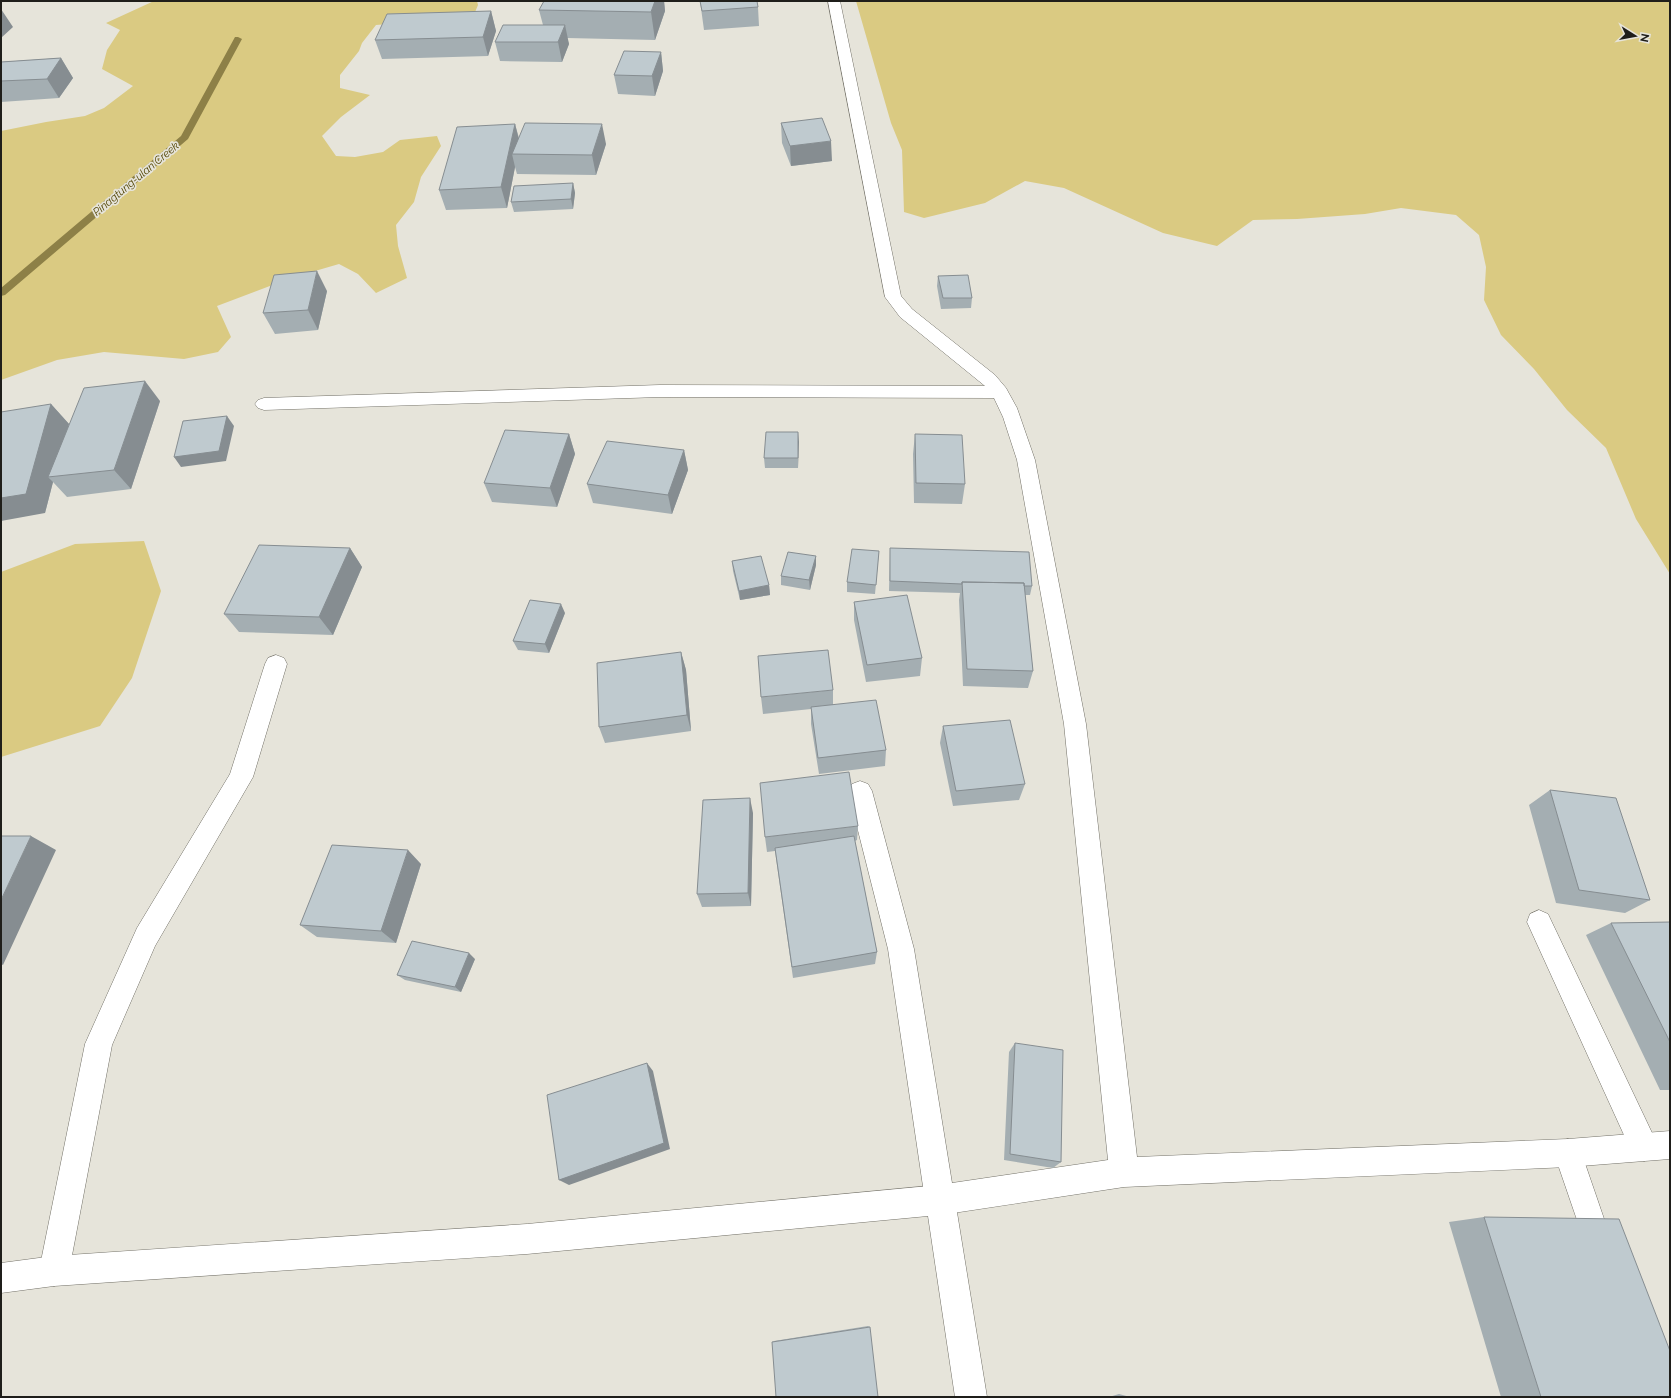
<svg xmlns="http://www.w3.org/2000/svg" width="1671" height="1398" viewBox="0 0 1671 1398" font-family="Raleway,sans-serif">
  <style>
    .green { fill: #daca82 }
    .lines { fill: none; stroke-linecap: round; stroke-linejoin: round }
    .stream { fill: #8d8047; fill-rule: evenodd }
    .service-casing { stroke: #737168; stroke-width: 1 }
    .minor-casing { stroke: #737168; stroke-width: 1 }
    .tertiary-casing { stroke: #737168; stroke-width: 1 }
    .service { fill: #fff; fill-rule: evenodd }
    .minor { fill: #fff; fill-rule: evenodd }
    .tertiary { fill: #fff; fill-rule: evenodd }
    .wall { fill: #a4aeb2 }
    .shaded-wall { fill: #868d91 }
    .building { fill: #bfcacf; stroke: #868d91 }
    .labels { text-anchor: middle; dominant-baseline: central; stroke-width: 3.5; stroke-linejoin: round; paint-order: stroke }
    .far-water-label { font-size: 11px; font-style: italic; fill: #504300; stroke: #e6e4da }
  </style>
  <rect width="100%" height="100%" fill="#e6e4da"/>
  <path class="green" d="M154 1H477L478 5 473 17 376 25 362 43 359 51 340 75V88L370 95 341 117 322 136 336 156 355 157 383 152 400 140 437 136 441 146 421 177 414 202 396 225 398 246 407 278 376 293 358 274 339 264 291 278 217 306 231 337 218 352 184 359 104 352 57 360 1 380V131L46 122 85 116 104 108 133 86 102 69 107 50 120 30 106 23Z
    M856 1H1670V574L1636 519 1606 448 1567 410 1534 369 1501 335 1484 300 1486 267 1479 235 1456 215 1401 208 1365 214 1297 219 1253 220 1217 246 1163 233 1064 188 1025 181 985 203 924 218 904 212 902 150 891 123Z
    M144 541 161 591 132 678 100 726 1 757V572L75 544Z"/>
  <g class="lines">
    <path class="stream" d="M235 37H238L242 39 188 139 5 295 1 296V288L181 136Z"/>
    <defs>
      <path id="service" d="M1539 910 1548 914 1654 1137 1658 1147 1654 1157 1644 1161 1634 1157 1527 922 1530 914Z
        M1568 1139 1578 1143 1613 1245 1609 1255 1599 1259 1589 1255 1554 1153 1558 1143Z"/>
      <path id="minor" d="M828 1H840L901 296 912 309 995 375 1006 388 1017 408 1035 460 1086 724 1137 1157 1568 1139 1670 1131V1159L1568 1167 1124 1187 940 1215 930 1210 925 1200 888 949 848 791 852 784 860 781 868 784 872 791 914 949 952 1183 1108 1160 1064 724 1017 460 1003 417 994 398 660 397 264 410 258 408 255 404 258 400 264 398 660 385 985 386 900 317 885 297Z
        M276 655 284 658 287 664 253 777 155 946 112 1045 69 1271 65 1282 54 1286 43 1282 39 1271 85 1044 137 928 230 774 265 664 268 658Z"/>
      <path id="tertiary" d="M940 1185 950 1190 955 1200 987 1397H955L928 1216 527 1254 54 1286 1 1293V1263L54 1256 527 1224Z"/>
    </defs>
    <use href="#service" class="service-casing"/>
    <use href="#minor" class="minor-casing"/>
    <use href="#tertiary" class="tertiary-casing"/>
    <use href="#service" class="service"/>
    <use href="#minor" class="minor"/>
    <use href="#tertiary" class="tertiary"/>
  </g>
  <path class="wall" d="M544 1H664L665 11 655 40 567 38 569 44 562 62 500 61 495 42 543 25 539 10Z
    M700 1 758 7 759 26 704 30Z
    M491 11 496 31 488 56 382 59 375 40Z
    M661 52 663 71 655 96 618 94 614 75Z
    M61 58 73 78 59 98 1 102V62Z
    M781 123 832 161 791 166 782 143Z
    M515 124 519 138 606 144 596 175 517 174 515 167 507 208 446 210 439 190Z
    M573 183 575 193 573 209 514 212 511 202Z
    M938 276 972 298 971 308 941 309 937 286Z
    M327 291 318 330 275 334 263 313Z
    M160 401 131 489 67 497 53 482 45 513 51 404 69 424 67 431Z
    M798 432V468H765L764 458Z
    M569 434 575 454 557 507 492 502 484 483Z
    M915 434 965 484 962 504 914 503 913 454Z
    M684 450 688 470 672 514 593 503 587 484Z
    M350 548 362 567 333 635 239 632 224 614Z
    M890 548 1032 586 1030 595H1025L1033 671 1028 688 963 686 959 600 960 593 889 591Z
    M879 551 875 594 847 592V582Z
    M816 556V565L810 590 781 585V576Z
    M732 561 769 585 770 595 740 600 733 571Z
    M854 602 922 658 920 676 866 682 854 620Z
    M565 613 549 653 518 650 513 641Z
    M681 652 686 670 691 731 605 743 599 727Z
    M833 690V705L886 750 885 766 819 774 811 724V709L763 714 761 697Z
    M943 726 1025 784 1019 800 953 806 940 743Z
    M1550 790 1650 900 1625 913 1556 903 1529 805Z
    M753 813 751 906 702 907 697 894Z
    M858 826 857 840 855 841 877 952 875 964 793 978 775 851 767 852 765 837Z
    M421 864 396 943 317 937 300 925Z
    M1670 922V1090H1660L1586 935 1611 923Z
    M475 959 461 992 405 980 397 975Z
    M1015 1043 1061 1162 1053 1168 1004 1160 1009 1052Z
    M1484 1217 1670 1397H1501L1449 1222Z
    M868 1326 870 1327 772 1342 774 1341Z
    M1119 1394 1130 1397H1109Z"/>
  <path class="shaded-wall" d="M655 1H664L665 11 655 40 651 12Z
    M1 9 13 27 1 38Z
    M491 11 496 31 488 56 483 37Z
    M565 25 569 44 562 62 558 42Z
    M661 52 663 71 655 96 652 76Z
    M61 58 73 78 59 98 47 79Z
    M515 124 520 144 512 154 515 167 507 208 501 187Z
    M602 124 606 144 596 175 592 155Z
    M831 141 832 161 791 166 790 146Z
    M573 183 575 193 573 209 571 199Z
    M317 271 327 291 318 330 308 310Z
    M145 381 160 401 131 489 114 470Z
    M51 404 69 424 55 476 48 477 53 482 45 513 1 521V498Z
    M227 416 234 426 226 461 181 467 174 457Z
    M798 432 799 442 798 468Z
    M569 434 575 454 557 507 550 488Z
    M684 450 688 470 672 514 668 495Z
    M350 548 362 567 333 635 319 617Z
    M816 556V565L810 590 809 580Z
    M769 585 770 595 740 600 739 591Z
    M561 604 565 613 549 653 545 644Z
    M681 652 686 670 691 731 687 715Z
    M750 798 753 813 751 906 748 893Z
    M31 836 56 850 3 965 1 964V900Z
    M408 850 421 864 396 943 381 931Z
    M469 953 475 959 461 992 455 987Z
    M647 1063 653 1071 670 1149 569 1185 559 1180Z"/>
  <path class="building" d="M544 1H655L651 12 539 10Z
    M700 1H757L758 7 702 11Z
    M491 11 483 37 375 40 387 14Z
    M503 25H565L558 42H495Z
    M624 51 661 52 652 76 614 75Z
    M61 58 47 79 1 81V62Z
    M822 118 831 141 790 146 781 123Z
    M525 123 602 124 592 155 512 154Z
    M515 124 501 187 439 190 457 127Z
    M573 183 571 199 511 202 514 186Z
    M317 271 308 310 263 313 274 275Z
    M968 275 972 298H943L938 276Z
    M145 381 114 470 48 477 84 388Z
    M51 404 26 494 1 498V412Z
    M227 416 219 451 174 457 183 421Z
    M505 430 569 434 550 488 484 483Z
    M766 432H798V458H764Z
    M915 434 962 435 965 484 916 483Z
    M607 441 684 450 668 495 587 484Z
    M259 545 350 548 319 617 224 614Z
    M890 548 1029 552 1032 586H1024V583L962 582V584L890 581Z
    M852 549 879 551 876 585 847 582Z
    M788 552 816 556 809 580 781 576Z
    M761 556 769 585 739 591 732 561Z
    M962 582 1024 583 1033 671 967 669Z
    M907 595 922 658 867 665 854 602Z
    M530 600 561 604 545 644 513 641Z
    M828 650 833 690 761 697 758 656Z
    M681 652 687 715 599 727 597 663Z
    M876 700 886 750 818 758 811 707Z
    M1010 720 1025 784 956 791 943 726Z
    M849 772 858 826 765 837 760 783Z
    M1550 790 1616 798 1650 900 1579 890Z
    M750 798 748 893 697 894 703 800Z
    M1 836H31L1 900Z
    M854 836 877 952 792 967 775 848Z
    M332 845 408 850 381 931 300 925Z
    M1670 922V1042L1611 923Z
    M412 941 469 953 455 987 397 975Z
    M1015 1043 1063 1050 1061 1162 1010 1154Z
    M647 1063 664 1143 559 1180 547 1095Z
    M1484 1217 1619 1219 1670 1351V1397H1541Z
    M870 1327 878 1397H776L772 1342Z"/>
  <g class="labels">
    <g class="far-water-label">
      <text transform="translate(136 179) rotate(-40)">Pinagtung-ulan Creek</text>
    </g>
  </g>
  <rect width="1671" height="1398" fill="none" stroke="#1f1e1a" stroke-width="4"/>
  <g transform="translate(1635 36) rotate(101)" stroke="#e6e4da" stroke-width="3" paint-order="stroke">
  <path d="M0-3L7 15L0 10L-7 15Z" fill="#1f1e1a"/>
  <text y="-6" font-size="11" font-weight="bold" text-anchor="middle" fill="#1f1e1a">N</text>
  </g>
</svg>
